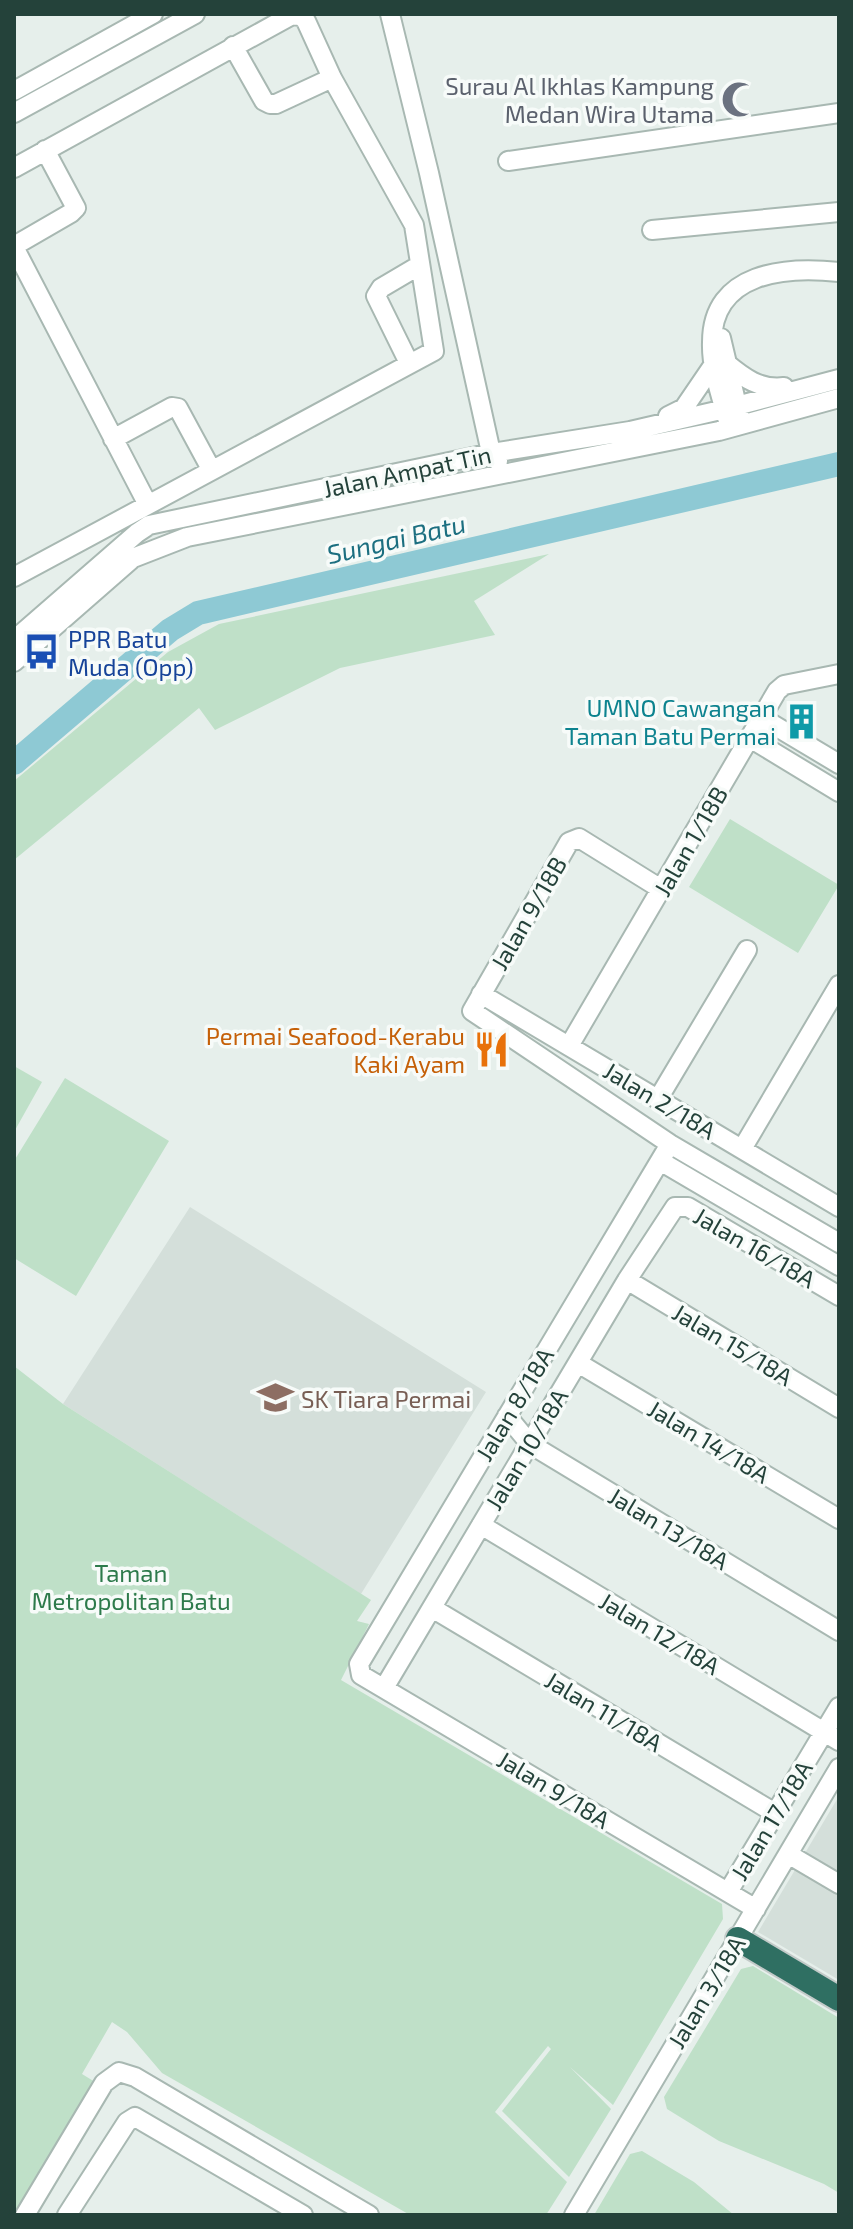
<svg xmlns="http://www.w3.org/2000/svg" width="853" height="2229" viewBox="0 0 853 2229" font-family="'Exo 2',sans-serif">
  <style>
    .built { fill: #d4dfda }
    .green { fill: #bfe0c8 }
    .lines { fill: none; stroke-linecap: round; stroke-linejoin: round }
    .river { stroke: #8ec9d4; stroke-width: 24 }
    .minor-casing { stroke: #a8b8b2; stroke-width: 22 }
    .highway-casing { stroke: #c2cac8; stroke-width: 28 }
    .minor { stroke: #fff; stroke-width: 18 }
    .highway { stroke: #2f6f62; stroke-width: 24 }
    .labels { text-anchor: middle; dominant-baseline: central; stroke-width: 7; stroke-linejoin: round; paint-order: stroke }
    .worship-label { font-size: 24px; fill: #5b616d; stroke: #f7fbf9; text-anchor: end }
    .street-label { font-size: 24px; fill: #24423a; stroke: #f7fbf9 }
    .transit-label { font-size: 24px; fill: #164399; stroke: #f7fbf9; text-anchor: start }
    .culture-label { font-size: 24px; fill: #0d838f; stroke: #f7fbf9; text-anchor: end }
    .food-label { font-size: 24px; fill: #c56008; stroke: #f7fbf9; text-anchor: end }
    .education-label { font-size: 24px; fill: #785e54; stroke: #f7fbf9; text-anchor: start }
    .park-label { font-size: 24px; fill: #2d7a4b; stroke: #f7fbf9 }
    .water-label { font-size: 26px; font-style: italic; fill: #1c6f80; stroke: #f7fbf9 }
  </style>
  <rect width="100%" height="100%" fill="#e6efeb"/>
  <path class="built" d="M190 1207 486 1392 361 1594 63 1404Z
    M839 1796V1980L758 1932Z"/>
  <path class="green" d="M549 554 474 601 495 635 340 668 215 730 199 708 14 860V781L168 652 219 624Z
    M730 819 839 885 798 953 689 887Z
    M14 1066 42 1082 14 1132Z
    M65 1078 169 1141 76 1296 14 1258V1161Z
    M14 1366 63 1404 371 1600 357 1621 369 1624 341 1680 722 1904 723 1919 613 2105 570 2067 611 2109 569 2177 502 2111 551 2049 548 2046 495 2112 567 2182 546 2215H410L162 2073 127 2032 112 2022 82 2074 95 2082 14 2215Z
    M753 1966 839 2018V2193L824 2184 719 2141 667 2109 664 2097 741 1969Z
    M642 2151 694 2182 734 2215H594L630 2154Z"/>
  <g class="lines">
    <path class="river" d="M14 763 170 630 198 613 839 464"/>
    <defs>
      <path id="minor" d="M390 14 429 173 492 457 498 461
        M233 46 264 101 270 104H276L332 78
        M14 91 153 14
        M14 113 195 14
        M508 161 839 113
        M14 168 292 15 301 16 306 21 332 78 414 225 434 351 14 577
        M652 230 839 212
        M14 246 71 213 76 208 45 150
        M14 247 147 503
        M721 338 740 418
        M409 363 376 296 381 288 420 265
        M726 363C744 378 760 390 784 387
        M668 416 684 408 714 364
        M728 421C721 396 711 368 712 342 712 272 786 266 839 272
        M113 439 172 407 178 408 211 469
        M14 640 137 533 149 525 492 453 630 431 725 409 839 379
        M14 662 133 558 187 537 719 431 839 398
        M762 718 839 764
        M750 738 839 792
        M661 889 579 838 569 842 472 1011 670 1144 839 1243
        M481 994 839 1207
        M569 1046 777 691 784 685 839 674
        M658 1099 747 950
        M670 1144 359 1664 361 1675 756 1909
        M742 1149 839 985
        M660 1161 839 1266
        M627 1280 839 1408
        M578 1363 839 1519
        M507 1416 530 1444 839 1631
        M481 1525 839 1741
        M432 1608 775 1813
        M384 1688 627 1280 675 1207H688L839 1296
        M788 1854 839 1884
        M728 1892 839 1707
        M25 2215 104 2083 119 2072 135 2077 369 2215
        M67 2215 127 2122 135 2117 303 2215
        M574 2215 839 1768"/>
      <path id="highway" d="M738 1939 839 1999"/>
    </defs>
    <use href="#minor" class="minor-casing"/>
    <use href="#highway" class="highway-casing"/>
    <use href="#minor" class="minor"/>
    <use href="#highway" class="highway"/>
  </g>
  <defs>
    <symbol id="mosque-bare" viewBox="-9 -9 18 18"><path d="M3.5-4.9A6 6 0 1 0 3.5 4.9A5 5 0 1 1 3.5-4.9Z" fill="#6b7280" stroke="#f7fbf9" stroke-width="2.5" paint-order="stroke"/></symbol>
    <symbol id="bus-bare" viewBox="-9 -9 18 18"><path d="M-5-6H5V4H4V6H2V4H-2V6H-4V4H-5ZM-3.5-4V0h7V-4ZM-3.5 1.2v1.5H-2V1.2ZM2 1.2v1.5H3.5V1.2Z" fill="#1a4fb4" stroke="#f7fbf9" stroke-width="2.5" paint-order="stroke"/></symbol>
    <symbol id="building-bare" viewBox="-9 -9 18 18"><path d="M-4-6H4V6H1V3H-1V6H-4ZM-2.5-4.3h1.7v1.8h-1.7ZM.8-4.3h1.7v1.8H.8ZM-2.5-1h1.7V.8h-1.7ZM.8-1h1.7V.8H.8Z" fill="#0f9aa8" stroke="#f7fbf9" stroke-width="2.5" paint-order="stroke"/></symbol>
    <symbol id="restaurant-bare" viewBox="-9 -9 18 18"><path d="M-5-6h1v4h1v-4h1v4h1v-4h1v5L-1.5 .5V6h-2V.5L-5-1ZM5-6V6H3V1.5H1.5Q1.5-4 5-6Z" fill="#e8710a" stroke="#f7fbf9" stroke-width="2.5" paint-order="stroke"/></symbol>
    <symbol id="school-bare" viewBox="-9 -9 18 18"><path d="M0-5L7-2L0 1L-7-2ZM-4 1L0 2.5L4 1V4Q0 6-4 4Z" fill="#8d6e63" stroke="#f7fbf9" stroke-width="2.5" paint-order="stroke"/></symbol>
  </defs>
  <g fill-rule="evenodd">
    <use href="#mosque-bare" x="714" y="74" width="51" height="51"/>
    <use href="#bus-bare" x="16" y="626" width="51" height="51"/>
    <use href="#building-bare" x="776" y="696" width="51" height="51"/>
    <use href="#restaurant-bare" x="466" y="1024" width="51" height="51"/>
    <use href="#school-bare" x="250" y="1372" width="51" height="51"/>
  </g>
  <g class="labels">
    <g class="worship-label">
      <text x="714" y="85">Surau Al Ikhlas Kampung<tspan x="714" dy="28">Medan Wira Utama</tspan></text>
    </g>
    <g class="street-label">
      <text transform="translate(407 471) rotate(-12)">Jalan Ampat Tin</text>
      <text transform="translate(690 841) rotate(-60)">Jalan 1/18B</text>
      <text transform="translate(528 913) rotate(-60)">Jalan 9/18B</text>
      <text transform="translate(660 1100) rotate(31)">Jalan 2/18A</text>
      <text transform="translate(755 1247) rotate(30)">Jalan 16/18A</text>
      <text transform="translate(733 1344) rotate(31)">Jalan 15/18A</text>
      <text transform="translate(514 1404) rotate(-59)">Jalan 8/18A</text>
      <text transform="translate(709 1441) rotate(31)">Jalan 14/18A</text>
      <text transform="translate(526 1449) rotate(-59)">Jalan 10/18A</text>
      <text transform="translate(669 1528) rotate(31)">Jalan 13/18A</text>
      <text transform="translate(660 1633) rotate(31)">Jalan 12/18A</text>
      <text transform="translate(604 1711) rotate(31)">Jalan 11/18A</text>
      <text transform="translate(554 1789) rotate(31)">Jalan 9/18A</text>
      <text transform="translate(771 1820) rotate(-59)">Jalan 17/18A</text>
      <text transform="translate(706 1992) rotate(-59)">Jalan 3/18A</text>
    </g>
    <g class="transit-label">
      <text x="68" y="638">PPR Batu<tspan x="68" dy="28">Muda (Opp)</tspan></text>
    </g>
    <g class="culture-label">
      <text x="776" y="707">UMNO Cawangan<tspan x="776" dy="28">Taman Batu Permai</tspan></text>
    </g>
    <g class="food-label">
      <text x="465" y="1035">Permai Seafood-Kerabu<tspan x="465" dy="28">Kaki Ayam</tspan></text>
    </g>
    <g class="education-label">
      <text x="301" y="1398">SK Tiara Permai</text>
    </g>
    <g class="park-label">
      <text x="131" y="1572">Taman<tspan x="131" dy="28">Metropolitan Batu</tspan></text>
    </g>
    <g class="water-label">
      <text transform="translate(396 538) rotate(-13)">Sungai Batu</text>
    </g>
  </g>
  <rect width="853" height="2229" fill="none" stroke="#24423a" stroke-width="32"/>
</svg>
